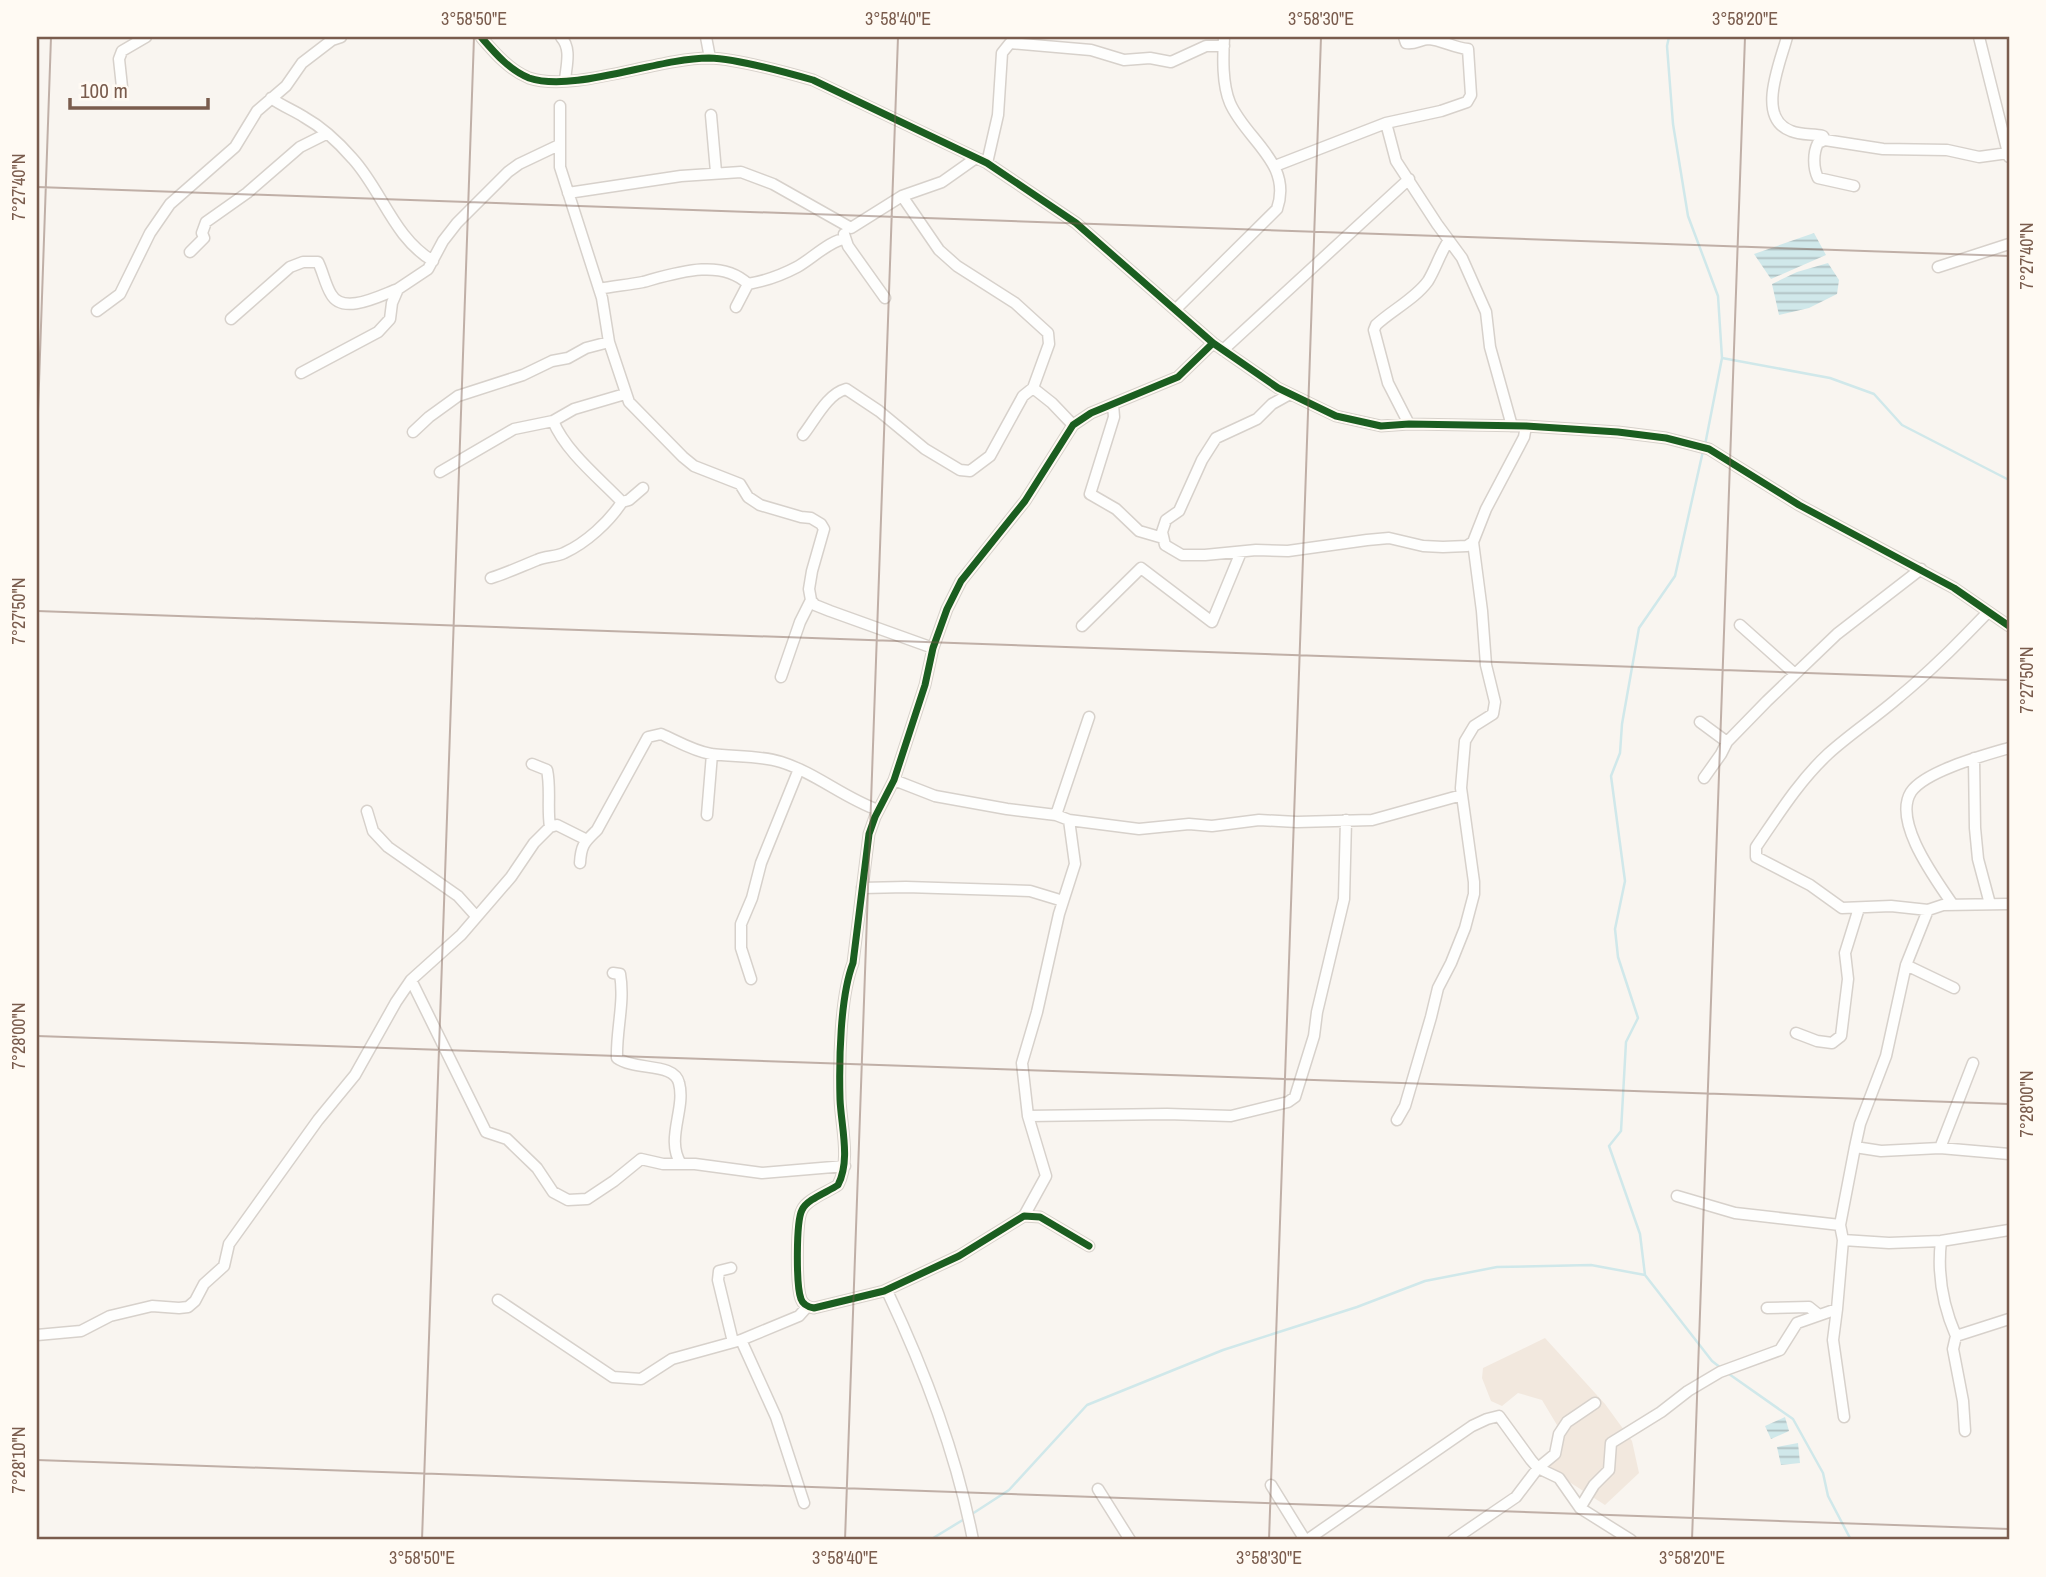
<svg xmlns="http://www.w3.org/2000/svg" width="2046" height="1577" viewBox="0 0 2046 1577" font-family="'Archivo Narrow',sans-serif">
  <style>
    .residential { fill: #f2e8de }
    .water { fill: url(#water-rules) }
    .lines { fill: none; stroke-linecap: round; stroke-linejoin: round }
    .stream { stroke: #d0e8ea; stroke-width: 2.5 }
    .street-casing { stroke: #d7d1cb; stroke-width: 13 }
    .street { stroke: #fefefd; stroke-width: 10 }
    .cycleway-casing { stroke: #fffaf3; stroke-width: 11 }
    .cycleway { stroke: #1b5e20; stroke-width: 7 }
    .ticks { fill: none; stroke: #7a5c4d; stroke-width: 2; stroke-opacity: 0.45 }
    .neatline { fill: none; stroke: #7a5c4d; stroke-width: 2.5 }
    .ticks-label { font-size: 18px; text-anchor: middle; fill: #7a5c4d }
  </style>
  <defs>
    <pattern id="water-rules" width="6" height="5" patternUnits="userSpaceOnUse" patternTransform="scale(1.75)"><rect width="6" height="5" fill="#d0e8ea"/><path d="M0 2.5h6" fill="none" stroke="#aebfc0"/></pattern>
  </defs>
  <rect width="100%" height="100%" fill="#f9f5f0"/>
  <path class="residential" d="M1545 1338 1605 1404 1632 1441 1639 1473 1605 1505 1546 1467 1557 1425 1542 1400 1518 1393 1502 1406 1491 1401 1482 1378 1483 1368Z"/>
  <path class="water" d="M1814 233 1826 255 1771 279 1754 254Z
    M1828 263 1839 280 1837 294 1809 308 1779 315 1772 284 1797 272Z
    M1785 1417 1789 1431 1771 1439 1765 1426Z
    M1798 1443 1800 1463 1781 1465 1777 1447Z"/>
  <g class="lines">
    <path class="stream" d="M1669 37 1667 46 1673 124 1688 216 1718 296 1722 358 1705 445
      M1722 358 1830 378 1874 394 1902 425 2009 480
      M1703 451 1675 576 1639 628 1622 724 1620 753 1611 776 1625 881 1615 929 1618 957 1638 1018 1626 1042 1621 1131 1609 1146 1640 1234 1645 1275 1712 1361 1721 1368
      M1729 1374 1793 1419 1823 1473 1828 1496 1851 1540
      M972 1514 1009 1490 1087 1405 1223 1350 1357 1307 1425 1281 1497 1267 1591 1265 1645 1275
      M930 1540 966 1518"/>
    <defs>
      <path id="street" d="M481 37C494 52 509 70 529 78 574 93 657 58 709 58 738 59 785 72 813 80L987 163 1076 223 1213 343 1278 388 1336 416 1381 426 1409 424 1526 426 1618 432 1666 438 1709 449 1799 505 1954 588 2009 626
        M561 37C572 49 566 66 565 81
        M706 37 710 58
        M1787 37C1781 61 1755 118 1791 131 1800 135 1813 134 1823 136L1825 140
        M1979 37 2009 157
        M122 87 119 59 122 51 146 37
        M271 98C282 106 293 110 304 117 322 127 340 144 353 159 382 191 394 238 433 261
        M560 106V167L602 298 609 342 629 402 683 457 694 466 740 484 748 497 760 505 801 517 811 518 821 524 824 529 812 571 809 589 811 600 800 622 781 677
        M711 115 716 172
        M1386 123 1396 161 1437 224 1462 258 1486 312 1490 347 1512 426
        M987 163 998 115 1002 53 1010 43 1091 50 1124 60 1150 58 1171 62 1206 46H1224
        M1275 166 1386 123 1441 111 1467 102 1471 95 1468 49C1455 48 1441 40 1429 39 1420 39 1415 45 1406 43L1404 37
        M1854 186 1818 178C1813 168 1813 153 1818 143L1825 140 1883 149 1947 150 1979 157 2008 153
        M568 193 681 176 741 172 773 184 851 228 902 196 942 182 976 158
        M902 196 939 250 957 266 1015 303 1048 333 1049 344 1033 388
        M844 234 848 246 885 298
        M190 252 204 238 202 233 206 222 247 193 300 147 326 134
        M1938 267 2009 244
        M599 289C613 286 628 285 643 282 676 273 721 258 748 284
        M736 307 748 284C765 281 782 275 797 267 810 260 832 239 845 239
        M1175 310 1277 209C1293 163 1246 140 1230 103 1222 84 1223 57 1224 37
        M97 311 120 294 150 233 170 204 235 147 257 111 286 86 302 63 332 40 341 37
        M231 319 290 267 303 262H318C323 272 325 284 331 294 343 316 381 295 398 289
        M1223 350 1409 179
        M301 373 378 332 390 319 392 303 398 289 428 269 443 241 457 223 508 172 519 164 559 145
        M1290 394 1272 404 1257 419 1216 438 1202 460 1179 511 1166 520 1162 532 1165 545 1182 555H1205L1256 550 1288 551 1367 540 1389 538 1423 546 1443 547 1467 546 1473 542
        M1113 404 1114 417 1090 494 1116 509 1139 531 1163 538
        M1409 424 1388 383 1374 330 1376 325C1392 310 1415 299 1428 281 1436 268 1440 253 1449 240
        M413 432 429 417 458 396 523 375 552 361 568 358 586 348 609 342
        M803 435C815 420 827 394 846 389L879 411 925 449 960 470 970 471 990 456 1023 396 1033 388 1052 403 1073 425
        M440 472 514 429 553 421
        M622 502 629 500 643 488
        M491 578C507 573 522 566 537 560 546 556 556 557 564 553 586 543 609 522 622 502 599 478 566 452 553 421L574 409 625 394
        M811 600 815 605 830 611 933 648
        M1988 612C1959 642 1931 671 1899 697 1876 717 1850 734 1828 754 1799 781 1778 815 1756 847V857L1810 885 1842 908 1891 906 1928 910 1943 905 2009 904
        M1740 625 1795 674
        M1082 626 1141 568 1212 622 1241 552
        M1700 722 1727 742
        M1974 758 1975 828 1978 859 1990 904
        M532 764 547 770C551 788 547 808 550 827
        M1704 778 1721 754 1727 742 1767 701 1837 634 1921 569
        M894 780 935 796 1007 809 1056 815 1069 820 1139 829 1189 824 1212 826 1259 820 1297 822 1372 820 1462 795
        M367 811 373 831 388 847 458 896 476 916
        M707 815 712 754
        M1056 815 1089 717
        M580 863C581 844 585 842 597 830L648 737 661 734C677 741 693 751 711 754 735 757 758 755 781 762 816 773 844 798 878 810
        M862 888 906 887 1030 891 1063 901
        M1953 905C1937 881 1892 822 1911 792 1925 771 1985 755 2009 748
        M1906 965 1954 988
        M613 973 620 974C625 1002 616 1030 617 1058 635 1071 674 1062 679 1083 686 1109 665 1139 681 1164
        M751 979 741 948V924L752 898 761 863 799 769
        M411 980 486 1132 507 1139 537 1168 553 1192 568 1200 587 1199 614 1181 641 1159 663 1164H695L762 1173 845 1166
        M1796 1033 1817 1041 1832 1043 1841 1036 1848 979 1845 953 1859 908
        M1028 1116 1167 1114 1231 1116 1288 1102 1295 1097 1314 1036 1317 1012 1344 899 1346 820
        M1397 1120 1405 1106 1431 1017 1438 988 1451 963 1465 928 1474 894V882L1461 788 1465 741 1474 726 1493 714 1495 702 1486 665 1482 611 1473 542 1486 509 1524 437 1526 426
        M1855 1147 1881 1151 1940 1148 2009 1154
        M1940 1148 1973 1063
        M1677 1196 1735 1213 1840 1225
        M1024 1216 1046 1176 1028 1116 1022 1063 1037 1012 1059 914 1075 864 1069 820
        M1843 1240 1889 1243 1941 1241 2009 1230
        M1941 1241C1937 1274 1943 1306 1956 1336
        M1089 1246 1040 1217 1024 1216 959 1256 884 1291 814 1308C808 1307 803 1305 801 1299 796 1286 796 1221 802 1210 807 1199 828 1192 838 1185 851 1160 841 1126 840 1099 839 1061 840 997 853 963L869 834 875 817 894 780 925 685 933 648 947 609 961 581 1025 501 1073 425 1091 413 1178 377 1213 343
        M731 1268 719 1271 718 1280 733 1342
        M884 1291 888 1293C924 1369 957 1457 973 1540
        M498 1300 613 1377 641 1379 672 1359 741 1340 799 1316 807 1307
        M1767 1308 1809 1307 1819 1315
        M1837 1309 1833 1340 1844 1417
        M37 1335 81 1331 110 1316 152 1306 179 1308 188 1307 195 1301 204 1284 224 1266 229 1244 318 1120 355 1075 396 1002 411 980 461 935 511 877 534 843 550 827 557 825 585 839
        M741 1340 776 1417 804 1503
        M1965 1431 1963 1401 1953 1349 1956 1336 2009 1319
        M1271 1485 1305 1540
        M1098 1489 1130 1540
        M1580 1508 1594 1485 1609 1470 1611 1443 1661 1412 1688 1391 1720 1372 1780 1350 1797 1323 1837 1309 1843 1240 1840 1225 1855 1147 1860 1124 1886 1056 1906 965 1928 910
        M1307 1540 1472 1426 1487 1419 1499 1416 1531 1460 1538 1468 1559 1478 1580 1508 1631 1540
        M1453 1540 1516 1497 1538 1468 1555 1454 1559 1434 1567 1422 1595 1403"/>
    </defs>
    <use href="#street" class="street-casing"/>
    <use href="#street" class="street"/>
    <defs>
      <path id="cycleway" d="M481 37C494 52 509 70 529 78 574 93 657 58 709 58 738 59 785 72 813 80L987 163 1076 223 1213 343 1278 388 1336 416 1381 426 1409 424 1526 426 1618 432 1666 438 1709 449 1799 505 1954 588 2009 626
        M1089 1246 1040 1217 1024 1216 959 1256 884 1291 814 1308C808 1307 803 1305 801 1299 796 1286 796 1221 802 1210 807 1199 828 1192 838 1185 851 1160 841 1126 840 1099 839 1061 840 997 853 963L869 834 875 817 894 780 925 685 933 648 947 609 961 581 1025 501 1073 425 1091 413 1178 377 1213 343"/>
    </defs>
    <use href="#cycleway" class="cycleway-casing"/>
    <use href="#cycleway" class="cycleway"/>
  </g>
  <path class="ticks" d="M37 187 2009 256M37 441 51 37M37 611 2009 680M37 1036 2009 1104M37 1460 2009 1529M422 1540 474 37M845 1540 898 37M1269 1540 1321 37M1692 1540 1745 37"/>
  <rect width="2046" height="1577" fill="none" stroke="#fffaf3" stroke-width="77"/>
  <path d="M70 98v10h138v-10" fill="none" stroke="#7a5c4d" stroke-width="3.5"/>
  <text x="80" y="98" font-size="21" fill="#7a5c4d" stroke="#fffaf3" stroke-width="5" paint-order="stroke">100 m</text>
  <rect x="38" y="38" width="1970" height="1500" class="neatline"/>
  <g class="ticks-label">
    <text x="474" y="25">3°58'50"E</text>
    <text x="898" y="25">3°58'40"E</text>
    <text x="1321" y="25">3°58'30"E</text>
    <text x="1745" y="25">3°58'20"E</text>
    <text transform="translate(19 187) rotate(-90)" y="6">7°27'40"N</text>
    <text transform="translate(2027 256) rotate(-90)" y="6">7°27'40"N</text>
    <text transform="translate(19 611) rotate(-90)" y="6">7°27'50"N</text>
    <text transform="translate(2027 680) rotate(-90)" y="6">7°27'50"N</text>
    <text transform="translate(19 1036) rotate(-90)" y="6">7°28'00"N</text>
    <text transform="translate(2027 1104) rotate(-90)" y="6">7°28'00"N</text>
    <text transform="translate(19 1460) rotate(-90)" y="6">7°28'10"N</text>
    <text x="422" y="1564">3°58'50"E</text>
    <text x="845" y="1564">3°58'40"E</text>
    <text x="1269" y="1564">3°58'30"E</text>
    <text x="1692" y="1564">3°58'20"E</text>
  </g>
</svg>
